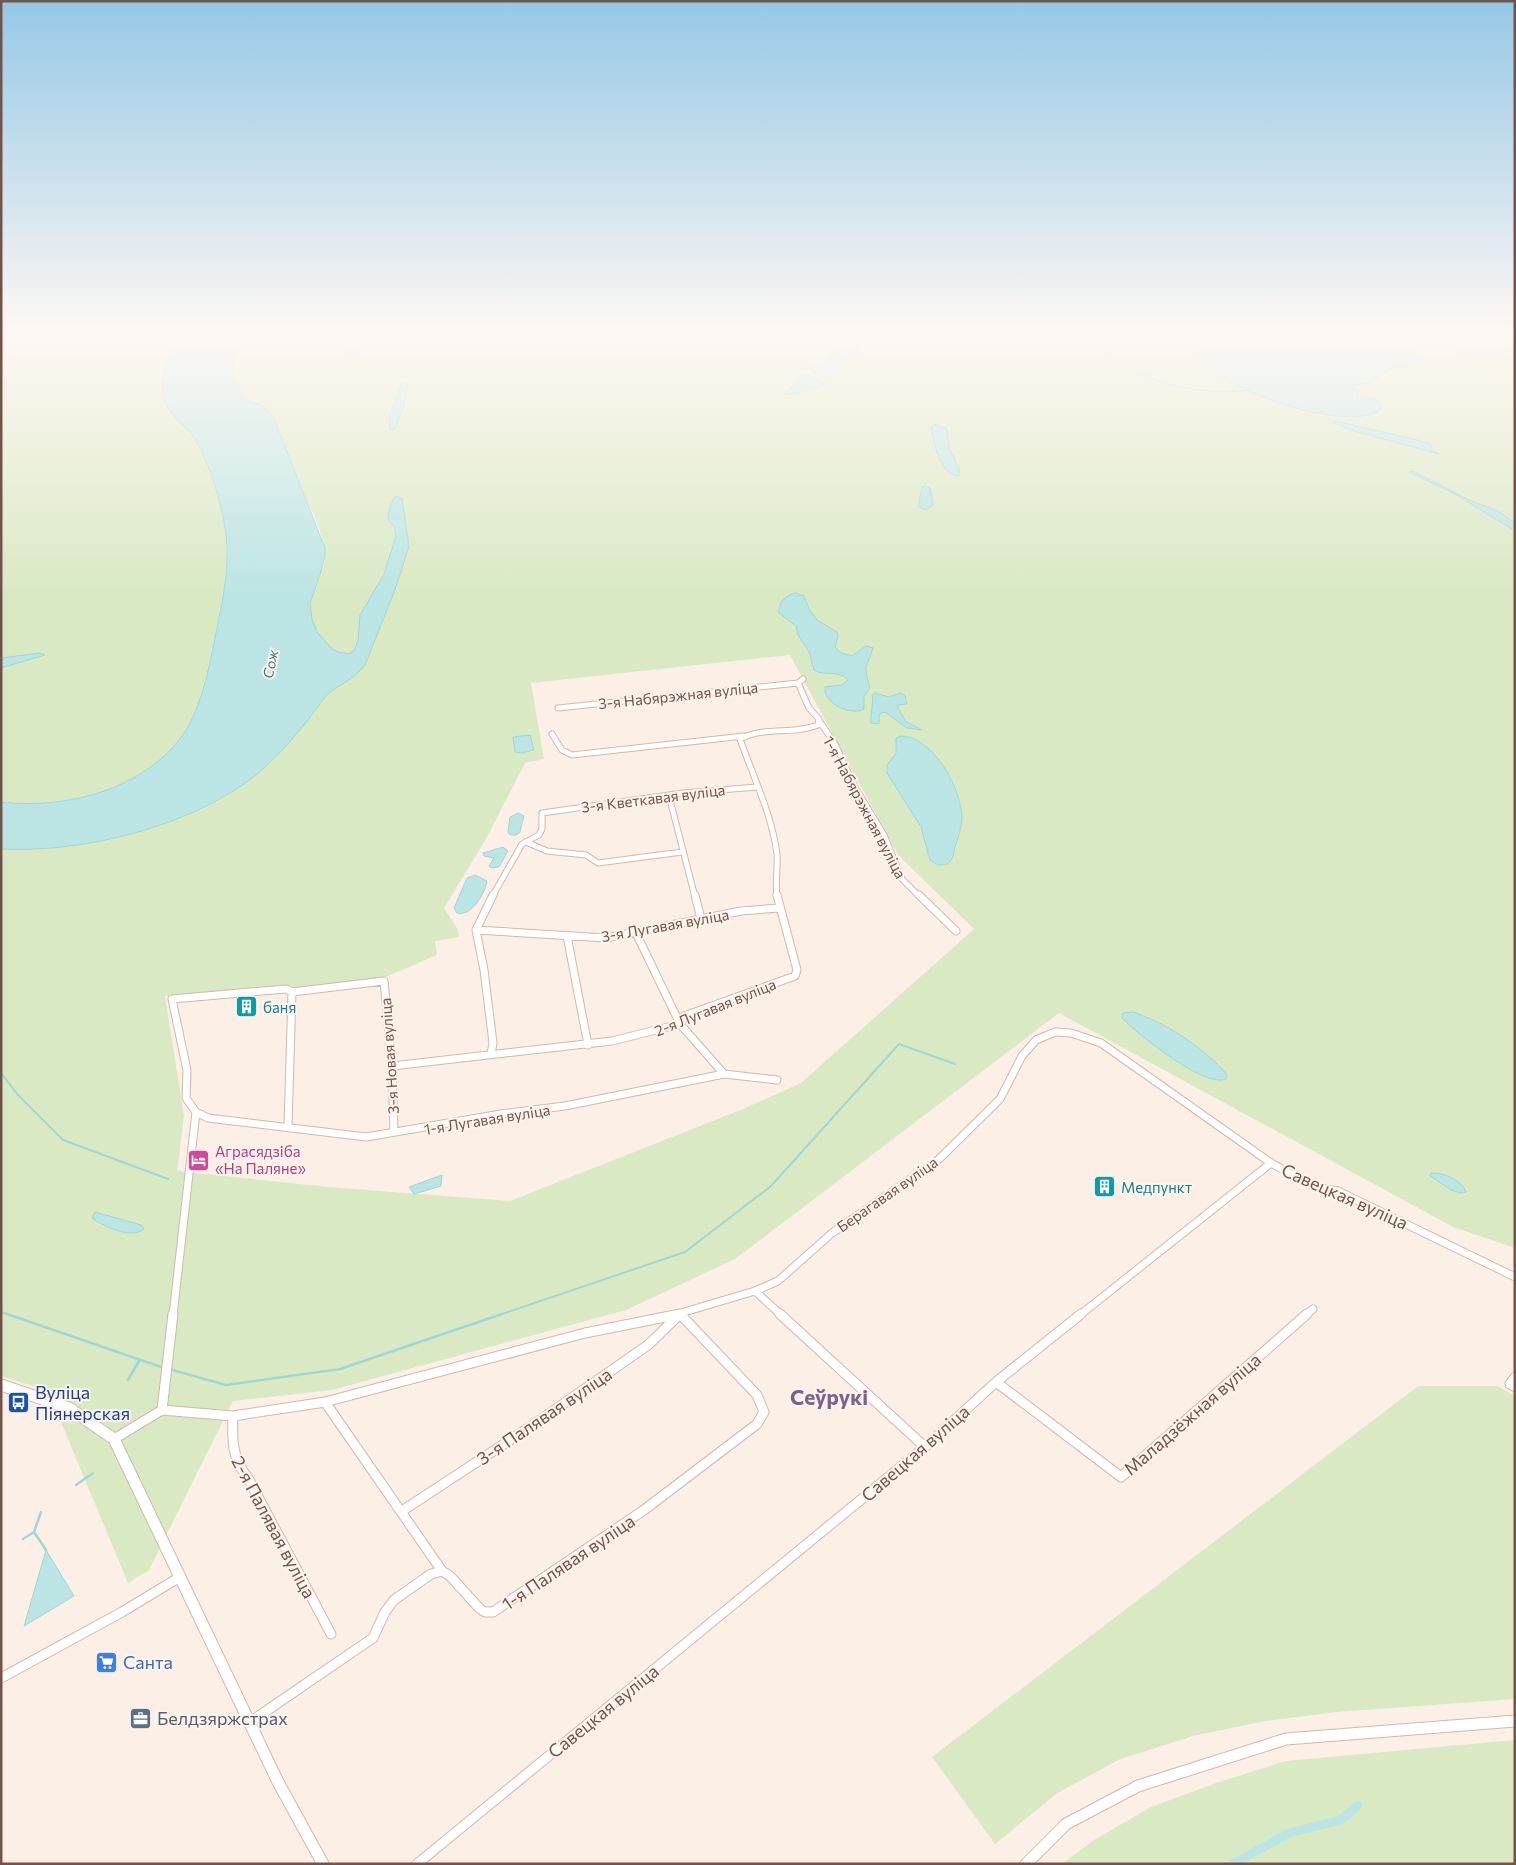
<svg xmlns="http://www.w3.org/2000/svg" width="1516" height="1865" viewBox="0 0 1516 1865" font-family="Commissioner,sans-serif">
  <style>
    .green { fill: #d9e9c4; fill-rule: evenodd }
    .water { fill: #bae5e4; stroke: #a1d6d6 }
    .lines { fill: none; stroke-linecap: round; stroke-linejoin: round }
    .stream-far2 { stroke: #a1d6d6; stroke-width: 1 }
    .stream-far1 { stroke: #a1d6d6; stroke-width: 2 }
    .stream { stroke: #a1d6d6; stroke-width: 2.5 }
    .canal { stroke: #bae5e4; stroke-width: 9 }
    .minor-far2-casing { stroke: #cfb8af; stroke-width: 7 }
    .minor-far1-casing { stroke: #cfb8af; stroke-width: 9 }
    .minor-casing { stroke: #cfb8af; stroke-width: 11 }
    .tertiary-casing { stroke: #cfb8af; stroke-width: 13 }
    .minor-far2 { stroke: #fff; stroke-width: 5 }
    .minor-far1 { stroke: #fff; stroke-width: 7 }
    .minor { stroke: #fff; stroke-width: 9 }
    .tertiary { stroke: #fff; stroke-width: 11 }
    .labels { text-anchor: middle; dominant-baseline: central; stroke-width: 4; stroke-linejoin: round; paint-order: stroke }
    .far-water-label { font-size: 14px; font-style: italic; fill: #407879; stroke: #fef4ec }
    .street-label { font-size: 15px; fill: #74534b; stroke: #fef4ec }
    .culture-label { font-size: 15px; fill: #0d838f; stroke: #fef4ec; text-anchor: start }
    .hotel-label { font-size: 15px; fill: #b23c85; stroke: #fef4ec; text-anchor: start }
    .near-street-label { font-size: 18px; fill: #74534b; stroke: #fef4ec }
    .near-transit-label { font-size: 18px; fill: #164399; stroke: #fef4ec; text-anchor: start }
    .near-shop-label { font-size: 18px; fill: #366cbe; stroke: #fef4ec; text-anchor: start }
    .near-service-label { font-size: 18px; fill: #4e5e75; stroke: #fef4ec; text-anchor: start }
    .near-quarter-label { font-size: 21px; font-weight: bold; fill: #7a6390; stroke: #fef4ec }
  </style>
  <rect width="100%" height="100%" fill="#fcf0e6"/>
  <path class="green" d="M1 336H183C167 354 158 373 164 398 168 416 186 424 195 439 208 461 218 493 223 517 231 556 224 595 216 633 210 664 203 700 188 727 151 788 68 810 1 802Z
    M245 336H1201C1199 342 1198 348 1201 355 1212 379 1293 410 1320 415 1338 419 1359 419 1377 412L1368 397 1357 396V390L1351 385 1373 382 1382 372 1388 369 1433 361 1427 356 1407 352 1424 347 1425 341C1439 340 1447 347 1459 351 1476 357 1498 354 1515 349V1248L1453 1227 1059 1013 735 1259 626 1310 332 1390 233 1401 149 1570 128 1583 48 1391 1 1376V849C79 853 188 828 250 780 278 758 305 726 324 698 332 686 353 683 365 664L409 546 395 497 388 513 396 536 384 574 361 612 360 634 354 651C336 664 315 633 311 618 306 593 327 576 325 552 323 527 298 484 288 460 283 446 281 429 273 416 267 405 257 406 248 401 229 377 227 361 245 336ZM790 655 898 855 974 929 801 1083 743 1109 510 1201 328 1187 177 1171 184 1116 165 996 280 987 299 989 383 978 437 955 435 941 459 937 457 928 444 908 486 839 525 763 544 759 531 683Z
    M1418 1386H1498L1515 1396V1699L1337 1712 1265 1721 1193 1736 1118 1760 1056 1794 995 1844 932 1757Z
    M1515 1740V1864H1062L1094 1840 1151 1807 1219 1782 1286 1761Z"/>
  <path class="water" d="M183 336H245C227 361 228 377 248 401L262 405 273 416 325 548V555L321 572 310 603 312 620 318 633 331 648 338 652 348 654 354 651 358 640 360 615 384 574 396 536C395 516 380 530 394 498L398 496 402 499 409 546 396 587 365 665C353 682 332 687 324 698 306 725 272 765 244 784 180 829 79 853 1 849V802C68 810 151 788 188 727 203 700 210 664 216 633 224 595 232 556 223 517 218 492 208 461 195 439 186 424 167 416 164 397 159 372 167 355 183 336Z
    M370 336H385L345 359H338Z
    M848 336H873V339L859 345 855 357 837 362 840 369 837 374C828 377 818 377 811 371L812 367 827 360 835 346Z
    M1201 336H1509L1515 340V349C1498 354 1476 357 1459 351 1447 347 1439 339 1425 341L1423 347 1408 352 1427 356 1433 361 1388 369 1370 383 1351 385 1358 391 1357 396 1376 399 1381 406V409C1348 435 1226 391 1204 361 1198 353 1198 345 1201 336Z
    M802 375 811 376 822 381 823 385C816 388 790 396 785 394Z
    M401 382 408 384 404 405 395 429 390 430 389 416 398 396Z
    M1336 421 1426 442 1432 445 1431 449 1439 454 1354 431 1332 422Z
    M934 424 947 429 949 448 960 471 958 476C939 474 934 442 931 427Z
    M1413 471 1469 500 1496 510 1515 523V531L1455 494 1409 472Z
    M925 486 930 488 933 505 926 510 918 507 922 487Z
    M796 593 804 596 809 609 817 620 837 632 838 636 835 647 841 653 852 656 866 646 873 648C866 670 863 663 870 688L864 696V709C850 717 822 702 825 687L842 685 848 680C838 669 826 677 814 670L809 652 798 635 796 626 779 613C777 602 786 595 796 593Z
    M40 653 45 655 1 668V658Z
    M875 693 889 697 900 693 905 695 907 704 897 705 905 721 922 730 907 728 885 712 879 714V724L871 723C870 713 874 704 872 695Z
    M530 735 534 750 521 753 515 752 513 737Z
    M900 736C933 735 963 791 962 820 961 829 958 838 955 847 954 853 953 859 948 864L938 865 930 860 921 827 887 773V765L896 753V738Z
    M518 813 524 816 520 832 516 835H510L508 832 510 817Z
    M503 847 508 851 499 867 491 868 489 866 494 858 484 856 483 853Z
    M475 875 487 881C485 893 472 917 457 913L454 908 467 878Z
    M1133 1012C1166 1023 1199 1045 1223 1070L1227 1075 1226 1079C1206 1089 1137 1034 1122 1018L1123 1013Z
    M1431 1173C1443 1172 1462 1180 1466 1192L1461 1193 1451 1190 1430 1176Z
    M442 1175 441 1186 414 1194 409 1187Z
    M95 1212 141 1225 144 1229C132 1240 103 1226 92 1218Z
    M46 1550 74 1596 24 1626Z"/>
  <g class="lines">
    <path class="stream-far2" d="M1098 336C1096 349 1108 355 1118 361 1159 387 1203 395 1251 390"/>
    <path class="stream-far1" d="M1 1073 18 1095 63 1140 168 1179
      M1 1312 10 1315
      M499 1315 685 1252 771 1186 899 1044 955 1064"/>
    <path class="stream" d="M7 1314 164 1368
      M169 1369 226 1385 340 1369 502 1314
      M128 1380 139 1361
      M76 1485 93 1473
      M34 1532 46 1550
      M23 1539 34 1532 41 1512"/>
    <path class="canal" d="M1233 1864 1289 1833 1341 1820 1358 1805"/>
    <defs>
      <path id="minor-far2" d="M558 708 798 683
        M820 722 835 744 855 787 884 835 902 879 920 897
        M552 734 562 750 572 755 744 736
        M675 797 670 800 695 897
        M526 842 547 851 586 855 598 863 682 852
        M492 897 522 844 539 835 542 829V813L683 793 757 787
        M777 897C775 882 778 868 777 854 772 815 753 776 740 739 763 726 794 735 818 725L819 719 809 708 798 683 803 679"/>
      <path id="minor-far1" d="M493 895 476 930 606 938 741 911 779 908
        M695 895 701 919
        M919 895 956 931
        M476 930 484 970 493 1043 491 1054
        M636 933 680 1024 724 1074
        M567 936 588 1045
        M392 1066 612 1041 680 1024 684 1016 795 976 797 970 777 895
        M288 1127 292 992
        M394 1132 392 1066 384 981 292 992 286 989 172 999 187 1070 186 1098 196 1112 208 1118 366 1137 501 1114 565 1106 724 1074 777 1080
        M755 1291 781 1315
        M173 1315 196 1112
        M674 1315 755 1291 778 1281 832 1233 938 1160 1000 1099 1022 1056 1036 1040 1055 1032 1071 1033 1101 1043 1271 1163 1315 1187 1338 1191 1515 1277
        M679 1315H681
        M1080 1315 1271 1163
        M1306 1315 1313 1309"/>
      <path id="minor" d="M780 1314 925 1447
        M1515 1377 1510 1384 1515 1387
        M996 1382 1121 1477 1307 1314
        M325 1402 442 1571
        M162 1410 233 1416 325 1402 585 1333 680 1314
        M233 1416C232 1440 232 1459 248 1478L331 1634
        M114 1439 162 1410 173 1314
        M1 1678 122 1612 180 1577
        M250 1722 373 1638 385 1612 394 1600 431 1574 442 1571 450 1576 480 1609 485 1612H493L644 1510 757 1424 764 1412 757 1395 680 1314 648 1345 533 1425 402 1511
        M417 1864 925 1447 996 1382 1081 1314"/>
      <path id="tertiary" d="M1 1385 69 1408 114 1439 278 1782 323 1864
        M1026 1864 1066 1824 1138 1786 1286 1739 1515 1721"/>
    </defs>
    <use href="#minor-far2" class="minor-far2-casing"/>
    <use href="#minor-far1" class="minor-far1-casing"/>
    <use href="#minor" class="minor-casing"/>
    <use href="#tertiary" class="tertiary-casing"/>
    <use href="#minor-far2" class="minor-far2"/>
    <use href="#minor-far1" class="minor-far1"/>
    <use href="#minor" class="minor"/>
    <use href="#tertiary" class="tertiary"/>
  </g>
  <linearGradient id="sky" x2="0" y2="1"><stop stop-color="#95c8e6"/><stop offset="0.56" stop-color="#fef8f4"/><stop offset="1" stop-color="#fef8f4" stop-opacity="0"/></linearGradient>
  <rect width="1516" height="597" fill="url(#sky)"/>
  <defs>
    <symbol id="building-square" viewBox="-11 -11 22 22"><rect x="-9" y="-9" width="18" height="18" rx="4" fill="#0f9aa8" stroke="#fef4ec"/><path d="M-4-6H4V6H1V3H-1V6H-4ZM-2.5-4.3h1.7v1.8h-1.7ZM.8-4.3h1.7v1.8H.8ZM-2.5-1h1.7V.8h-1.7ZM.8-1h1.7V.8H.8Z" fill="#fff"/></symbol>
    <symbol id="hotel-square" viewBox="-11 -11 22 22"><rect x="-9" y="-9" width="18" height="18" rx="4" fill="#d1479c" stroke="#fef4ec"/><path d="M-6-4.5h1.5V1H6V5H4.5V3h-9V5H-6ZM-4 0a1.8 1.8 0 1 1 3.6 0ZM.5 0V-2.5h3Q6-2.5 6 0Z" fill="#fff"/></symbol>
    <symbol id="bus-square" viewBox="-11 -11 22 22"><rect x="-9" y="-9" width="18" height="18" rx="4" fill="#1a4fb4" stroke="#fef4ec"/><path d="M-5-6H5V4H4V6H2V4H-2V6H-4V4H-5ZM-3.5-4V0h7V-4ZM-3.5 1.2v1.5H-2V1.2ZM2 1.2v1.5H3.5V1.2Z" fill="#fff"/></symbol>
    <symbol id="supermarket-square" viewBox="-11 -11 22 22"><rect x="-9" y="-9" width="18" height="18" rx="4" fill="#3f7fe0" stroke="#fef4ec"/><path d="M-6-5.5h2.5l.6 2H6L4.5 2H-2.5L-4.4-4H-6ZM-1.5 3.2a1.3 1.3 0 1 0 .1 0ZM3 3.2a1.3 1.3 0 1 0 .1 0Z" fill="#fff"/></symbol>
    <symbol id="office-square" viewBox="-11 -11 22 22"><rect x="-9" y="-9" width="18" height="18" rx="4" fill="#5c6f8a" stroke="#fef4ec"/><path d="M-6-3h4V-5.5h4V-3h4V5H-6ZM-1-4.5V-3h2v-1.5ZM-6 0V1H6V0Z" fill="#fff"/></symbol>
  </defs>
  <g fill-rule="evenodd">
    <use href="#building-square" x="234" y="994" width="25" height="25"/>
    <use href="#hotel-square" x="186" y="1148" width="25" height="25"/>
    <use href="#building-square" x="1092" y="1174" width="25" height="25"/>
    <use href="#bus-square" x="6" y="1390" width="25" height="25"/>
    <use href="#supermarket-square" x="94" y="1650" width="25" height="25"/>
    <use href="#office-square" x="128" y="1706" width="25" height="25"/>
  </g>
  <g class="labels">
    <g class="far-water-label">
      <text transform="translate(270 664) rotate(-78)">Сож</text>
    </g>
    <g class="street-label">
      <text transform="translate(678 695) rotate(-6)">3-я Набярэжная вуліца</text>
      <text transform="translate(653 798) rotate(-7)">3-я Кветкавая вуліца</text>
      <text transform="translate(865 807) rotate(62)">1-я Набярэжная вуліца</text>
      <text transform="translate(665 925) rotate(-10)">3-я Лугавая вуліца</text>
      <text transform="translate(715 1007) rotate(-22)">2-я Лугавая вуліца</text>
      <text transform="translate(389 1056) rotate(-94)">3-я Новая вуліца</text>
      <text transform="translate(487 1119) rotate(-9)">1-я Лугавая вуліца</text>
      <text transform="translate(887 1194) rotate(-35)">Берагавая вуліца</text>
    </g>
    <g class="culture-label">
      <text x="263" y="1007">баня</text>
      <text x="1121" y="1187">Медпункт</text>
    </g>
    <g class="hotel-label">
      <text x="215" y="1151">Аграсядзіба<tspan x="215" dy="17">«На Паляне»</tspan></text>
    </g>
    <g class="near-street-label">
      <text transform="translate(1345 1196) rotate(24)">Савецкая вуліца</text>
      <text transform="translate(1192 1414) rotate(-41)">Маладзёжная вуліца</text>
      <text transform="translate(544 1416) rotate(-34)">3-я Палявая вуліца</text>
      <text transform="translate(915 1453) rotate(-41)">Савецкая вуліца</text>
      <text transform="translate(274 1527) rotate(62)">2-я Палявая вуліца</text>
      <text transform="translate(568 1562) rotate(-34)">1-я Палявая вуліца</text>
      <text transform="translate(603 1711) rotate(-39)">Савецкая вуліца</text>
    </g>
    <g class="near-transit-label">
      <text x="35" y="1392">Вуліца<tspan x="35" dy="21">Піянерская</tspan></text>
    </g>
    <g class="near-shop-label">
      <text x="123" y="1662">Санта</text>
    </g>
    <g class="near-service-label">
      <text x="157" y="1718">Белдзяржстрах</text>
    </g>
    <g class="near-quarter-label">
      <text x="829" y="1396">Сеўрукі</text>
    </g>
  </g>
  <rect width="1516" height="1865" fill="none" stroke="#74534b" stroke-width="5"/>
</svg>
